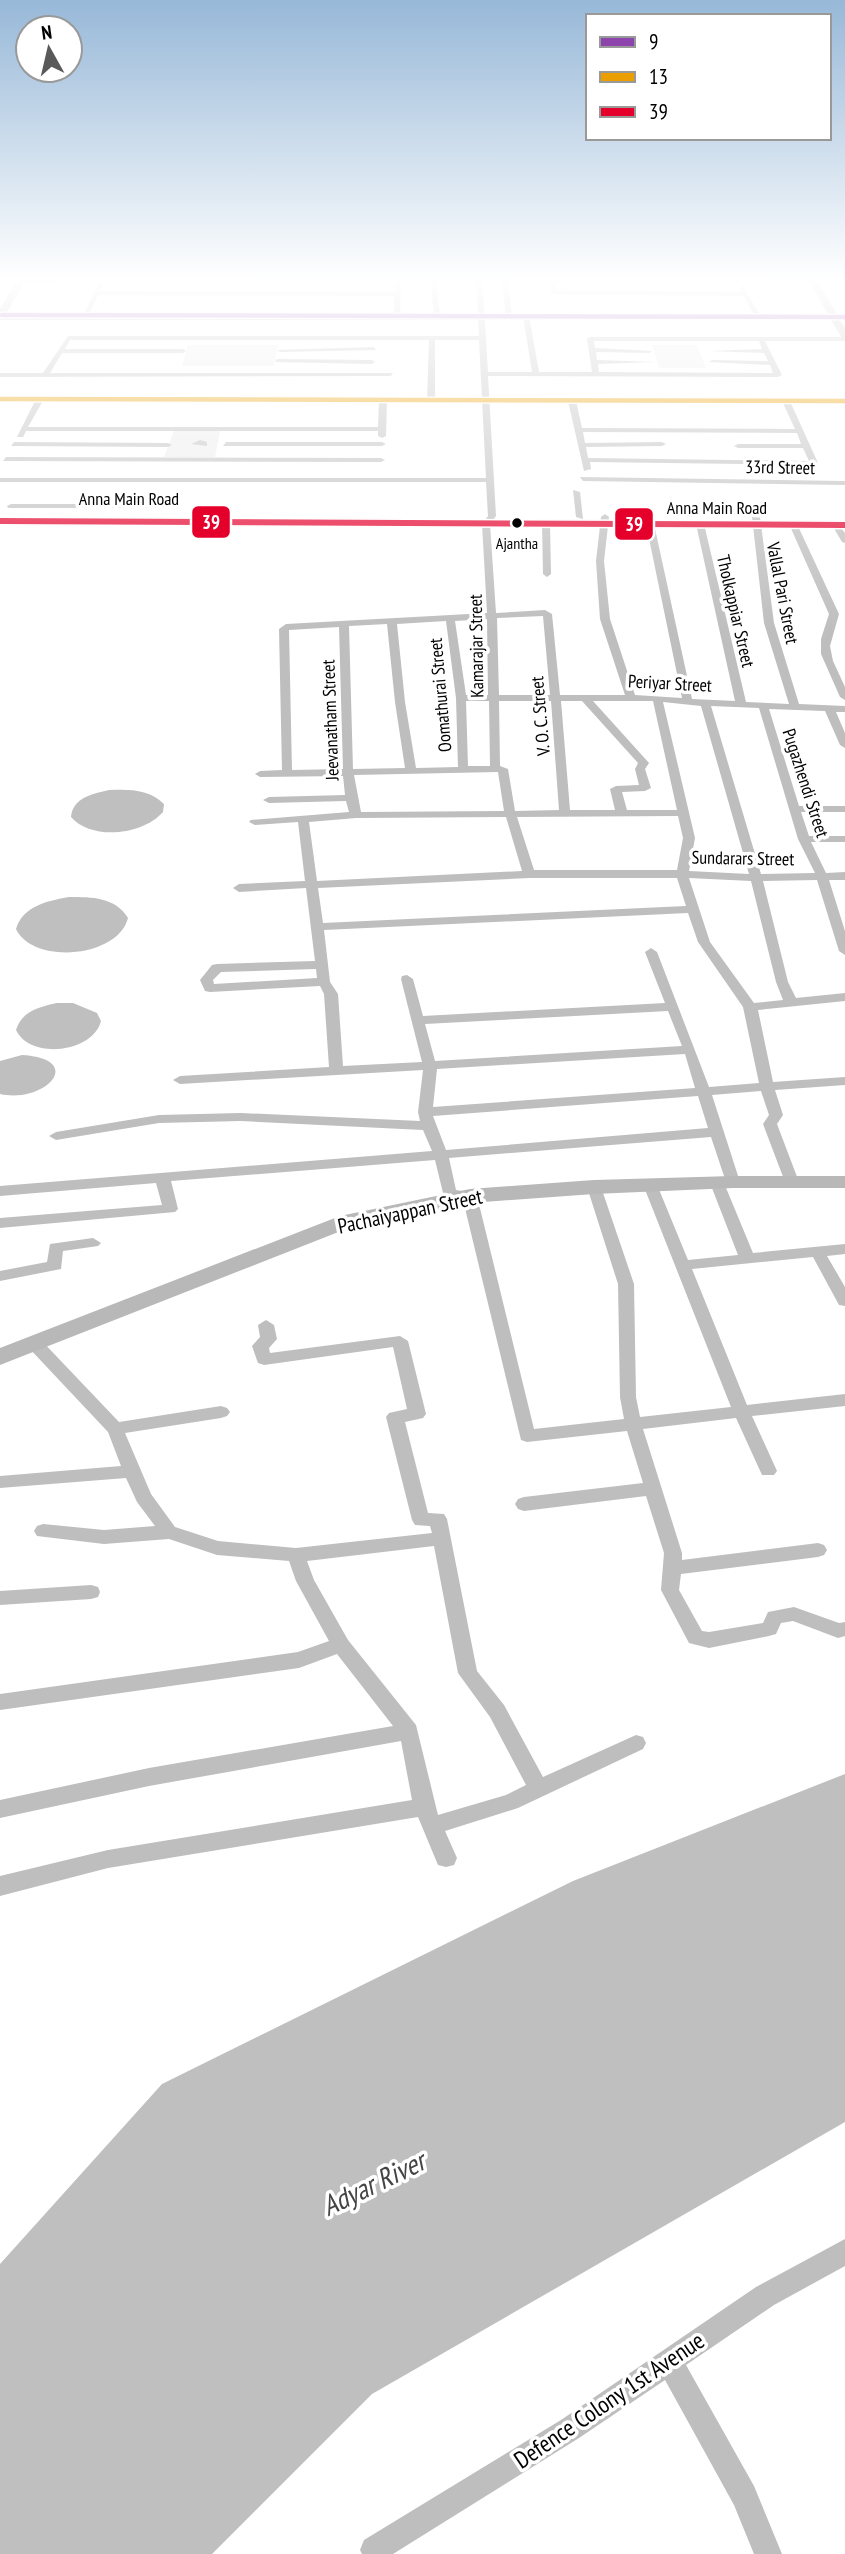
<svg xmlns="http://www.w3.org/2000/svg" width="845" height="2554" viewBox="0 0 845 2554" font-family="'PT Sans Narrow',sans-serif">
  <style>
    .green { fill: #ececec }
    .water { fill: #bfbfbf }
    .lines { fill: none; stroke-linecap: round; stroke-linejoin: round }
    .street { fill: #bebebe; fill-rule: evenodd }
    .secondary { fill: #b8b8b8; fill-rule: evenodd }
    .bus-1-casing { stroke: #fff; stroke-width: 7 }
    .bus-2-casing { stroke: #fff; stroke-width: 7 }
    .bus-3-casing { stroke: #fff; stroke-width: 9 }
    .bus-1 { stroke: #8e44ad; stroke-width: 4.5 }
    .bus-2 { stroke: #eb9e00; stroke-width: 4.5 }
    .bus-3 { stroke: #e4002b; stroke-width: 6 }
    .bus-dot { fill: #000; stroke: #fff; stroke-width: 2.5 }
    .labels { text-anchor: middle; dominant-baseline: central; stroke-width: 7; stroke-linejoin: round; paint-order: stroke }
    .far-bus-label { font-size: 16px; fill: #000; stroke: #fff }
    .far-street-label { font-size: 18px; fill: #000; stroke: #fff }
    .street-label { font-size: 21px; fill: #000; stroke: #fff }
    .near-street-label { font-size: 24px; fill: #000; stroke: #fff }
    .near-water-label { font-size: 28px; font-style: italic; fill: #444; stroke: #fff }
    .line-badge { stroke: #fff; stroke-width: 2.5 }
    .badge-label { font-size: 19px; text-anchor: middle; font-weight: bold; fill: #fff }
  </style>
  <rect width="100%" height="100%" fill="#fff"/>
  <path class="green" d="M188 345H278L274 366H182Z
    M652 345H697L706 368H659Z
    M174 431H220L215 457H164Z"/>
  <path class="water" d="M109 790C129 789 149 789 164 804L163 812C143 835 92 841 71 817 73 797 93 794 109 790Z
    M69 897C92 897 115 897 128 918 118 958 33 965 16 929 23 906 47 901 69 897Z
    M57 1003H73L97 1013 101 1021C93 1053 30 1060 16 1030 22 1011 39 1007 57 1003Z
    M22 1055C87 1059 45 1104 0 1094V1061Z
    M845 1774V2122L372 2394 212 2554H0V2264L162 2084 573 1881Z"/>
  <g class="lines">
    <path class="street" d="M0 276H9L0 279Z
      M103 276H398L401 278 101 279Z
      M430 276H436L440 316 437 318 434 316Z
      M476 276H482L488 372H532L523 316 526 314 529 316 539 372H592L587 339 590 337H845V341H765L782 375 778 377 488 376 496 516 490 524 496 613 545 610 552 614 560 695H625L600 619 596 561 601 517 605 514 609 517 604 561 610 619 635 695 682 698 646 524 650 521 654 524 692 699 735 701 696 524 700 521 704 524 746 702 789 704 764 623 752 517 756 514 760 517 774 623 799 704 845 706V712H836L845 733V748L840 745 825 711 769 709 799 806H845V812H801L809 836H845V842H811L826 873 845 872V880H829L845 931V955L839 951 817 880 763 881 788 982 796 998 845 993V1001L758 1010 773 1082 845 1077V1085L775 1090 783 1115 777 1124 799 1182 792 1186 785 1182 763 1124 769 1115 761 1091 712 1095 740 1182 733 1186 726 1182 711 1137 449 1158 456 1190 475 1193 477 1196 534 1429 624 1419 620 1397 618 1284 587 1187 589 1184H599L601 1187 634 1284 636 1397 640 1417 731 1407 644 1187 646 1184H656L658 1187 688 1260 738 1255 710 1183 717 1179 724 1183 753 1253 845 1244V1254L827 1256 845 1287V1306L839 1305 813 1257 692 1269 747 1405 845 1394V1406L752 1416 777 1471 774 1475H762L736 1418 643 1429 682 1553V1560L818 1543 824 1545 827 1550 824 1555 818 1557 681 1574 679 1590 702 1631 709 1632 763 1623 768 1612 794 1607 839 1623 845 1622V1636L838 1638 793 1621 781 1623 776 1634 769 1636 709 1648 689 1643 661 1590 664 1553 646 1496 524 1511 518 1509 515 1504 518 1499 524 1497 643 1483 627 1431 527 1442 521 1440 463 1200 444 1197 435 1160 171 1181 178 1209 175 1212 0 1228V1218L162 1205 156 1183 0 1196V1186L432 1151 423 1130 241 1121 159 1123 56 1140 49 1136 56 1132 159 1115 241 1113 420 1121 418 1112 423 1070 180 1084 173 1080 180 1076 329 1067 324 994 320 986 210 992 205 991 200 980 212 965 217 964 315 961 306 888 239 892 233 888 239 884 305 881 298 822 255 825 249 822 251 820 349 812 346 801 269 803 263 800 269 797 345 795 343 776 260 777 255 774 260 771 282 770 279 629 286 624 487 613 482 524 488 516 486 482H0V478H486L479 340H435V400L431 402 427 400 429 340H70L65 349H183L186 351 183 353H62L50 373H393L391 376 0 377V373H43L68 336H479ZM594 341H759L762 349 708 351 764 353 768 361 712 360 709 362 770 365 773 373 599 372 598 364 655 362 597 360 596 352 649 353 652 351 595 348ZM543 616 550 695H499L497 618ZM487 619 488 695H466L455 621ZM446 621 456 698 458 767 416 768 405 702 397 624ZM387 624 395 702 405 768 353 769 349 626ZM339 627 343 769 292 770 289 630ZM466 701H489L490 766H468ZM499 701H551L559 810 515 811 508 769 500 766ZM561 701H582L638 763 635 769 639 785 616 786 610 789 615 810H570ZM593 701H653L677 810H627L622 792 645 791 651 788 645 769 649 763ZM663 702 701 706 749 874 689 871 695 838ZM711 706 759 708 798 839 815 873 761 874ZM498 772 504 811 361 812 354 775ZM678 816 683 838 677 870H534L517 817ZM506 817 522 871 317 881 309 822 356 818ZM529 878H677L686 906 323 923 318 888ZM689 878 751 881 776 982 783 1000 754 1003 710 942ZM688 913 698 942 743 1007 759 1083 709 1087 657 952 651 948 645 952 665 1003 423 1016 413 979 407 975 402 976 401 979 422 1062 343 1066 338 994 330 982 324 930ZM316 969 317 978 214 984 213 980 221 972ZM668 1011 682 1046 435 1061 425 1024ZM685 1054 695 1088 433 1107 437 1069ZM698 1096 708 1128 446 1150 433 1116Z
      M501 276H507L512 316 509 318 506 316Z
      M548 276H554V278H740L742 281 555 282 557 290 742 292 740 287 743 285 760 316 755 317 744 296 554 294 551 292Z
      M55 280 57 283H17L20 281Z
      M398 281 401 283 400 316 397 318 394 316V296L98 295 88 316 83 315 100 282 103 284 100 291 395 292V283Z
      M374 347 376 350 280 352 277 350Z
      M277 359 372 360 375 362 372 364 275 362Z
      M40 397 44 399 28 427H378L379 400 383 398 387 400 386 436 382 438 378 436V431H26L23 437H17L36 399Z
      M572 399 576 401 582 428 795 429 782 401 789 399 818 463 814 465 590 462 591 469 584 471 568 401ZM583 432 797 433 801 444H738L734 446 738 448H803L809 461 588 458 586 447 662 446 666 444 662 442 585 443Z
      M200 440 207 442V446L191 444Z
      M14 442 168 443 172 445 168 447 11 446Z
      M226 442H382L386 444 382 446H223Z
      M6 457 381 458 385 460 381 462 3 461Z
      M580 477 845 481V485L583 481Z
      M573 490 580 492 583 519 576 517Z
      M11 504H170L174 506 170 508H8L7 506Z
      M546 521 550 524 551 574 547 577 543 574 542 524Z
      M793 521 797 524 839 614 830 646 833 661 845 687V700L840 697 821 654V639L829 614 789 524Z
      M836 522 845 533V543L842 542 832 525Z
      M93 1238 101 1243 98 1246 63 1251 61 1269 0 1281V1271L47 1262 50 1244Z
      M266 1320 274 1325 277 1339 269 1348 270 1353 400 1336 408 1341 426 1414 423 1418 405 1422 428 1513 444 1514 447 1519 477 1671 504 1705 543 1777 636 1735 643 1737 646 1743 643 1749 518 1808 445 1831 457 1858 454 1865 446 1867 438 1865 418 1817 108 1868 0 1896V1876L108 1850 412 1800 401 1741 149 1786 0 1818V1800L149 1768 393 1726 337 1654 299 1668 0 1710V1694L298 1652 329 1641 296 1581 289 1561 217 1555 169 1539 104 1544 37 1536 34 1531 37 1526 43 1524 104 1530 155 1526 137 1502 126 1478 0 1488V1476L121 1466 108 1432 28 1347 26 1343 28 1339H40L119 1422 221 1406 227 1408 230 1412 227 1416 221 1418 125 1433 151 1494 175 1527 218 1541 296 1548 432 1533 430 1526 415 1525 412 1520 386 1417 389 1413 407 1409 393 1347 264 1365 258 1363 252 1346 260 1337 258 1325ZM434 1546 458 1673 490 1717 526 1785 506 1795 438 1815 416 1725 348 1640 314 1580 307 1561Z
      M91 1585 98 1587 100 1592 98 1597 91 1599 0 1605V1591Z
      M845 2239V2266L774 2305 686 2365 754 2486 782 2554H754L734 2505 665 2380 579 2438 393 2554H362L360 2550 364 2540 561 2420 756 2287Z"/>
    <path class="secondary" d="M20 276H28L7 312 828 314 806 276H814L837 314H845V320H840L845 328V339L842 338 831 320H0V309Z
      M0 396 845 398V404L0 402Z
      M0 517 845 521V529L0 525Z
      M733 1176H845V1188H733L594 1194 470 1203 346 1229 0 1365V1348L340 1216 470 1189 594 1180Z"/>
    <defs>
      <path id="bus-1" d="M2 315 845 317"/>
      <path id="bus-2" d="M0 399 845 401"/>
      <path id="bus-3" d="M0 521 845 525"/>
    </defs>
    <use href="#bus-1" class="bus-1-casing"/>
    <use href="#bus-2" class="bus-2-casing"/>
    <use href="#bus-3" class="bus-3-casing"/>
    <use href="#bus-1" class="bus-1"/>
    <use href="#bus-2" class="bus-2"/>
    <use href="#bus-3" class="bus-3"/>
  </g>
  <linearGradient id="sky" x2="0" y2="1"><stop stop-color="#97b8d8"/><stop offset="0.44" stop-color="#fff"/><stop offset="1" stop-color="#fff" stop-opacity="0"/></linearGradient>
  <rect width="845" height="633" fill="url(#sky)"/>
  <circle class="bus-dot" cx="517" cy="523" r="6"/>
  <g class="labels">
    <g class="far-bus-label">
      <text x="517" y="543">Ajantha</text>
    </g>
    <g class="far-street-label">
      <text transform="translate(780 467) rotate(1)">33rd Street</text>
      <text x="129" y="498">Anna Main Road</text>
      <text x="717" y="507">Anna Main Road</text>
      <text transform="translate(783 593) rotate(79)">Vallal Pari Street</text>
      <text transform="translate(736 611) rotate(77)">Tholkappiar Street</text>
      <text transform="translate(476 646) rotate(-91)">Kamarajar Street</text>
      <text transform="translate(670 683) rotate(3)">Periyar Street</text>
      <text transform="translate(440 695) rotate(-95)">Oomathurai Street</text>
      <text transform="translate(540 716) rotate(-95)">V. O. C. Street</text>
      <text transform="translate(330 720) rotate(-92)">Jeevanatham Street</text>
      <text transform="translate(806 783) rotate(72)">Pugazhendi Street</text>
      <text transform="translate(743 858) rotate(1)">Sundarars Street</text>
    </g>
    <g class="street-label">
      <text transform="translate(410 1211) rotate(-12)">Pachaiyappan Street</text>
    </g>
    <g class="near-street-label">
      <text transform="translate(609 2400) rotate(-34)">Defence Colony 1st Avenue</text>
    </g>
    <g class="near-water-label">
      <text transform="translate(373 2183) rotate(-26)">Adyar River</text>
    </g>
  </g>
  <g class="line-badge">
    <rect x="191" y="505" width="40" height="34" rx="7" fill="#e4002b"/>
    <rect x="614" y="507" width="40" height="34" rx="7" fill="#e4002b"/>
  </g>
  <g class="badge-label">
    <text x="211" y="529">39</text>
    <text x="634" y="531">39</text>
  </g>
  <rect x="586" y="14" width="245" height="126" fill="#ffffff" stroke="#999999" stroke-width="2"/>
  <rect x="600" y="37" width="35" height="10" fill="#8e44ad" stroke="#999999" stroke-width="2"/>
  <text x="649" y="49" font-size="21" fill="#000000">9</text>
  <rect x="600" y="72" width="35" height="10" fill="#eb9e00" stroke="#999999" stroke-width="2"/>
  <text x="649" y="84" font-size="21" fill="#000000">13</text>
  <rect x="600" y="107" width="35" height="10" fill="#e4002b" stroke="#999999" stroke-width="2"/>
  <text x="649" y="119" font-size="21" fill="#000000">39</text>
  <g transform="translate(49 49) rotate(352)"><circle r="33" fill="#ffffff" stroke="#999999" stroke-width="2"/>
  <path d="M0-5L12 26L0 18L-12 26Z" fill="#595959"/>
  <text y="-10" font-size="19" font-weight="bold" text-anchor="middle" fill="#000000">N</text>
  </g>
</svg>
